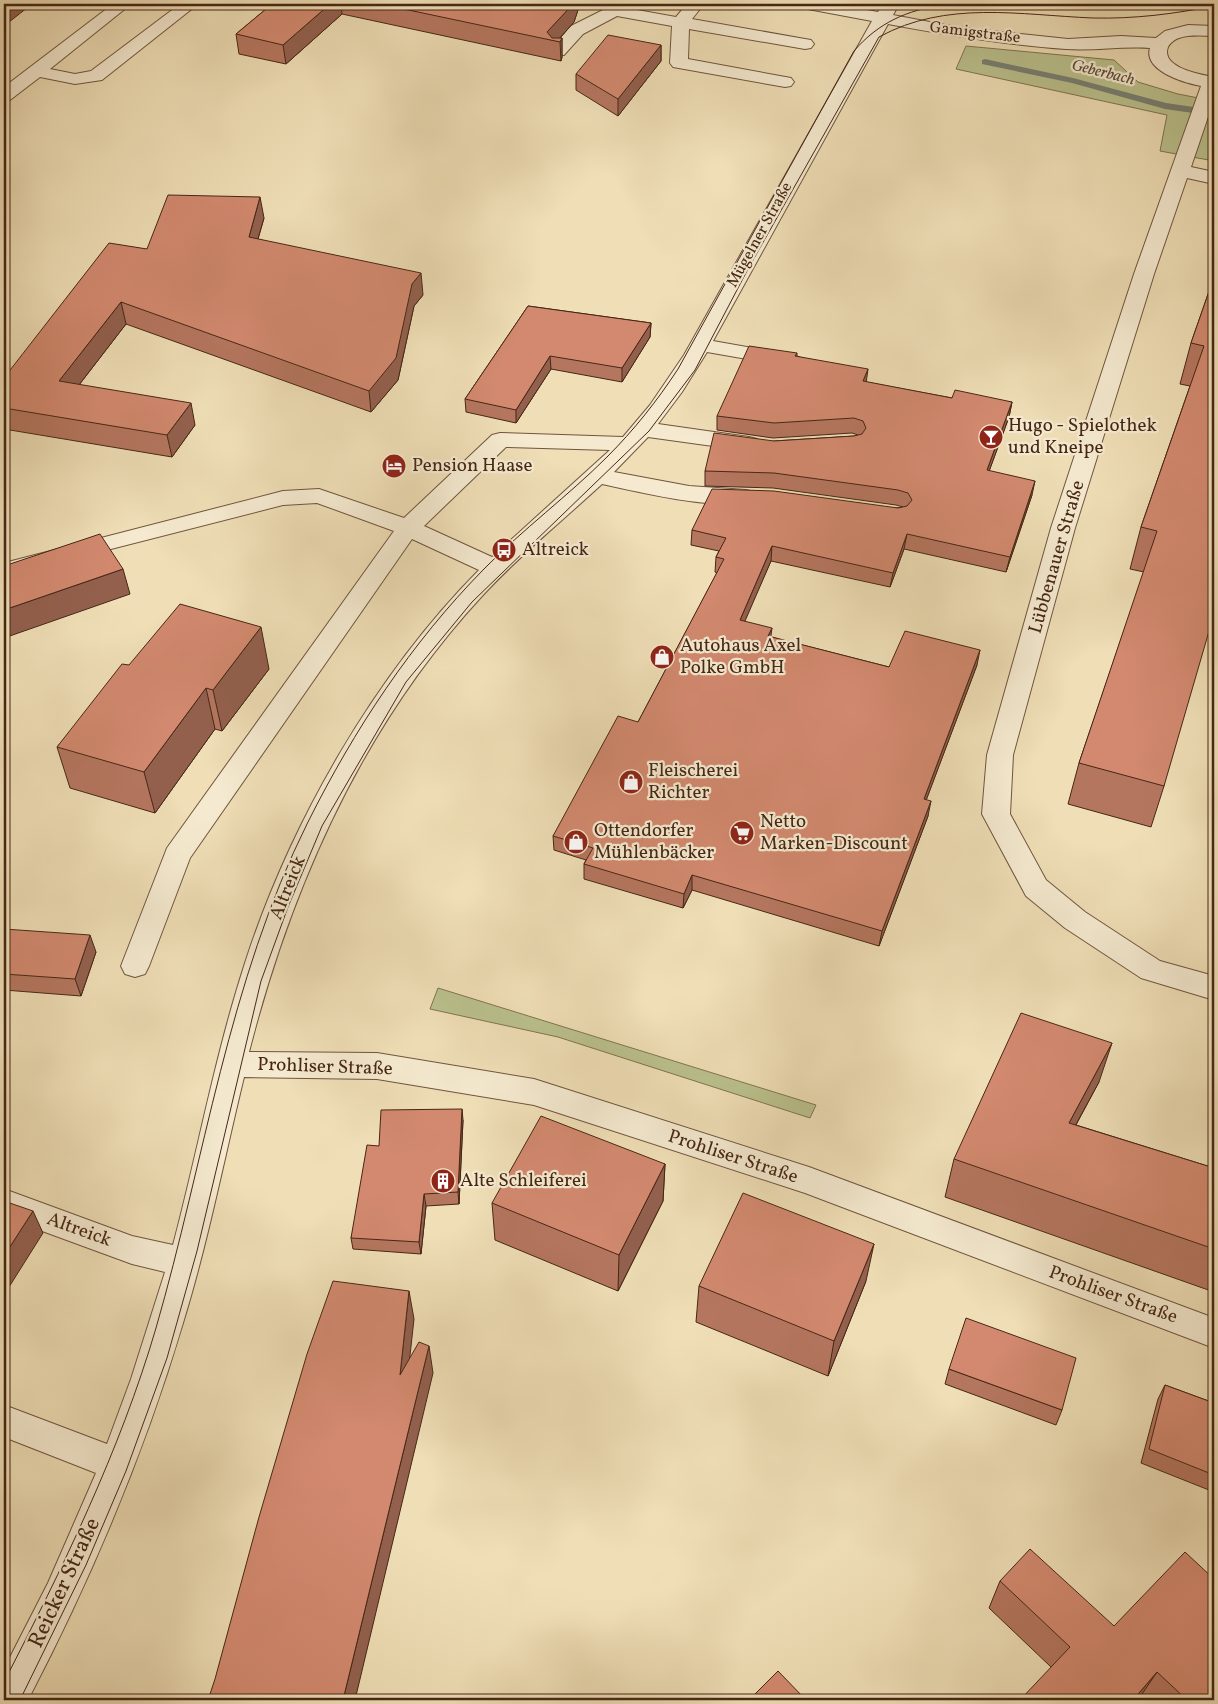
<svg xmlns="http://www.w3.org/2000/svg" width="1218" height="1704" viewBox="0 0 1218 1704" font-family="Vollkorn,serif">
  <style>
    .green { fill: #bac18d; stroke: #807451 }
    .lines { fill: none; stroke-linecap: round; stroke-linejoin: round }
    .stream { fill: #788073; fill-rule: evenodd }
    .minor-casing { stroke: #70553d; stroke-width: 2 }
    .minor { fill: #f5ead0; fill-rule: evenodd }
    .tram { stroke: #462715; stroke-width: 1 }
    .wall { fill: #b5765f; stroke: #462715 }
    .shaded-wall { fill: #93604e; stroke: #462715 }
    .building { fill: #d2896f; stroke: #462715 }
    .labels { text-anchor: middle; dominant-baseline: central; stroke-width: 4.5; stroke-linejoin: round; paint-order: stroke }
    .far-street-label { font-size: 16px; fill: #462715; stroke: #f5ead0 }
    .far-water-label { font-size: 16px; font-style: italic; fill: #5b4c3c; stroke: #f5ead0 }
    .poi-label { font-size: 19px; fill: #462715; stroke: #f5ead0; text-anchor: start }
    .street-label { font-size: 19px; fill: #462715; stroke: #f5ead0 }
    .near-street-label { font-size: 22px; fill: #462715; stroke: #f5ead0 }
  </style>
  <rect width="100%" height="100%" fill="#efdeb6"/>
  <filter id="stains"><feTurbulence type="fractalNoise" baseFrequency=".004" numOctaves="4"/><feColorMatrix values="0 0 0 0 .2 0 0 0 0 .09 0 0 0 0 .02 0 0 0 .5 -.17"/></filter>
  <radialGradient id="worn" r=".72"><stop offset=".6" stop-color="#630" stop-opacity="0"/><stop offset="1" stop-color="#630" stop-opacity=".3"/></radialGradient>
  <path class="green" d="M966 46 1114 60 1138 82 1178 94 1214 101V161L1160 151 1167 115 956 69Z
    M438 988 816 1105 810 1118 558 1037 430 1009Z"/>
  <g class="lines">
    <path class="stream" d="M985 59 1073 78 1166 103 1214 110V116L1165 109 1072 83 982 64V60Z"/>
    <defs>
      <path id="minor" d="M113 4H131L50 69 75 74 91 71 180 4H198L102 80 75 84 40 77 10 100 4 101V87Z
        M687 4H704L692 19 805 39 811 40 814 44 811 48 805 49 689 29 688 59 791 78 794 82 791 86 785 87 673 67 670 63 672 26 617 16 583 34 564 55H552L549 51 571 26 609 7 615 6 676 17Z
        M800 4H834L878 12 883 4H899L893 15 956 27 1068 39 1121 36 1156 38 1165 31 1188 25 1214 26V36C1203 36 1191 34 1179 38 1175 39 1170 43 1168 47 1160 68 1202 75 1214 77V99L1191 167 1214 172V184L1187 178 1154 274 1075 528 1013 755 1010 814 1046 880 1085 912 1160 961 1214 976V1000L1141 978 1065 928 1026 896 982 814 987 755 1051 528 1134 274 1201 86C1185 83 1143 71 1150 48 1122 46 1094 51 1066 49 1006 45 947 35 888 24L713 341 770 351 778 352 781 357 778 362 770 363 707 352 682 392 658 424 749 437 757 439 760 444 757 449 749 451 648 437 614 472 689 486 746 490 754 492 758 497 754 502C719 511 638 492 602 484 562 521 520 555 483 595 364 723 292 884 249 1052L377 1053 534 1079 809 1167 1214 1318V1348L805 1193 534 1105 377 1079 244 1077C224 1159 208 1242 183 1323 144 1454 91 1579 28 1700H4V1669L48 1583 96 1473 4 1437V1405L107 1444 131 1379 165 1272 132 1264 4 1217V1189L132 1236 173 1245C198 1151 215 1055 245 963 290 823 375 675 479 570L412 539 190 858 149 966 145 974 135 977 125 974 121 966 167 848 394 531 317 503 283 505 56 563 4 579V563L283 491 319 489 404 518 492 435 500 433 623 437 650 405 684 355 872 21 808 9 802 8ZM506 447 610 450 492 557 424 526Z"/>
    </defs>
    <use href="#minor" class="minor-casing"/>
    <use href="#minor" class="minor"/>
    <path class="tram" d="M1155 9 1186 4
      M4 1682C62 1569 120 1451 156 1328 205 1159 228 982 308 822 354 730 411 643 484 569 523 529 568 496 607 457 634 430 657 401 678 369L854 51C878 23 907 10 943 5
      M20 1700 86 1565 126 1471 167 1358 197 1251 261 981 288 907 322 826 406 682 472 602 649 431 695 370 748 269 879 37C946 0 1020 15 1093 18 1134 19 1174 14 1214 6"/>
  </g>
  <path class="wall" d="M33 4H48L45 6Z
    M272 4H580L574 22 560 38H562V57L561 61 342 14 286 64 239 54 236 34Z
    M661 45V61L618 116 576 90V74Z
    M264 218 258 239 423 295 414 306 398 380 371 412 126 324 79 385 195 425 172 457 4 429V374H7L147 249Z
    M1214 277 1164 786 1151 827 1068 804 1079 763 1144 572 1130 569 1141 527 1190 386 1180 384 1191 343Z
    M528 306 651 323 650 337 622 382 551 369 516 423 466 412 465 399Z
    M797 353V356L866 382 952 398 1012 402 1009 417 989 471 1032 495 1006 572 904 549 890 587 771 561 744 621 771 637 889 667 977 665 926 800 928 816 879 946 692 890 683 908 584 879V864L586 860 554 850 553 836 638 722 717 573 715 572 716 557 719 551 691 545 692 530 903 507 896 505 773 488 705 486V471L774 441 854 436 858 435 852 433 773 438 717 430V416Z
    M129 665 269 669 222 731 215 729 155 813 70 788 57 747Z
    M1214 900V909H1212Z
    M4 929 96 952 81 996 4 990Z
    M1099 1082 1076 1125 1214 1168V1292L945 1197 954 1159Z
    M463 1120 459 1204 426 1206 421 1254 353 1249 351 1238 379 1146Z
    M665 1164 663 1201 618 1291 495 1240 492 1203Z
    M866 1281 828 1376 696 1322 699 1286Z
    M949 1369 1062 1410 1056 1425 945 1384Z
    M1165 1385 1214 1403V1492L1141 1463 1158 1399Z
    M1000 1581 1114 1626 1214 1700H1144L1141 1697 1051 1667 989 1608Z"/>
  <path class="shaded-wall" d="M4 4H32L4 26Z
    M330 4H341L342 14 286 64 283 45Z
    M573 4H580L574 22 557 41 547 39V32Z
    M562 38V57L561 61 560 42Z
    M661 45V61L618 116V99Z
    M260 197 264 218 252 259 249 237Z
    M421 273 423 295 414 306 398 380 371 412 369 391 412 284Z
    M121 302 126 324 65 403 59 381Z
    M651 323 650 337 622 382V368Z
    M550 356 551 369 516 423V410Z
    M868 369 866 384 863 381Z
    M1012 402 1009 417 984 485 987 470Z
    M191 403 195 425 172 457 167 435Z
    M1035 481 1032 495 1006 572 1010 557Z
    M907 534 904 549 890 587 893 573Z
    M772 546 771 561 739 635 740 620Z
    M123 569 130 594 4 638V610Z
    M261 627 269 669 222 731 213 690Z
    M772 628 770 643 768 636Z
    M980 650 977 665 921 814 924 799Z
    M206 688 215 729 155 813 144 772Z
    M931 801 928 816 879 946 882 931Z
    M692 875V890L683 908 684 894Z
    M90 935 96 952 81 996 75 979Z
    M1112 1043 1099 1082 1056 1161 1069 1123Z
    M462 1109 463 1120 459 1204 458 1192Z
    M665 1164 663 1201 618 1291 619 1255Z
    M424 1194 426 1206 421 1254 419 1242Z
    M33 1211 43 1233 4 1295V1256Z
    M874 1244 866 1281 828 1376 834 1341Z
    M409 1291 414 1319 405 1401 400 1375Z
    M429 1346 433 1373 355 1700H343Z
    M1157 1672 1138 1700H1133Z"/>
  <path class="building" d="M272 4H330L283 45 236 34Z
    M380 4H573L547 32 552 38H562L560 42Z
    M608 35 661 45 618 99 576 74Z
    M168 195 260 197 249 237 421 273 412 284 396 358 369 391 121 302 59 381 191 403 167 435 4 408V374H7L109 243 147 249Z
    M1214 277V614L1164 786 1079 763 1157 531 1141 527 1204 346 1191 343Z
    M528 306 651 323 622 368 550 356 516 410 465 399Z
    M749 346 797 353 795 356 868 369 863 381 952 398 955 390 1012 402 987 470 1035 481 1010 557 907 534 893 573 772 546 740 620 772 628 768 636 889 667 905 631 980 650 924 799 931 801 882 931 692 875 684 894 584 864 593 848 553 836 618 716 638 722 724 559 716 557 726 538 692 530 712 489 774 491 898 508 907 506 912 500 908 493 898 490 774 473 705 471 714 433 774 441 854 436 862 434 866 428 863 421 854 418 774 423 717 416Z
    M100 534 123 569 4 610V566Z
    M180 604 261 627 213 690 206 688 144 772 57 747 122 664 129 665Z
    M4 929 90 935 75 979 4 974Z
    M1021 1013 1112 1043 1069 1123 1214 1168V1249L954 1159Z
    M462 1109 458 1192 424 1194 419 1242 351 1238 367 1145 379 1146 381 1110Z
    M541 1116 665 1164 619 1255 492 1203Z
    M743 1193 874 1244 834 1341 699 1286Z
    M4 1201 33 1211 4 1256Z
    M333 1281 409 1291 400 1375 419 1342 429 1346 343 1700H208L215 1679 259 1517 307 1354Z
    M966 1318 1076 1358 1062 1410 949 1369Z
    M1165 1385 1214 1403V1475L1149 1449Z
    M1030 1549 1114 1626 1185 1552 1214 1579V1700H1187L1157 1672 1133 1700H1020L1070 1647 1000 1581Z
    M778 1671 806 1700H749Z"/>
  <defs>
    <symbol id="bar-disc" viewBox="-11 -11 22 22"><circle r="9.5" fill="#8f2418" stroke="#f5ead0"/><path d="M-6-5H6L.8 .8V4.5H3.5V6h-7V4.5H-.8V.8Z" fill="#fff"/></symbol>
    <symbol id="hotel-disc" viewBox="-11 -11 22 22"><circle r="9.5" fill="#8f2418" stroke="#f5ead0"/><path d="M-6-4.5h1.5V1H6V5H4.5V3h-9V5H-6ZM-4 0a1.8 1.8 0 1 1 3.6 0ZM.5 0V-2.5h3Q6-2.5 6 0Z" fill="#fff"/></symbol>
    <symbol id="bus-disc" viewBox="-11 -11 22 22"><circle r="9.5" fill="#8f2418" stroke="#f5ead0"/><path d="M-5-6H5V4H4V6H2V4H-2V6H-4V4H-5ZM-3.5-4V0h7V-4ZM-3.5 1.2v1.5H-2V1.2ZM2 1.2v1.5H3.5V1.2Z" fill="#fff"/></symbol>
    <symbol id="shop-disc" viewBox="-11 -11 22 22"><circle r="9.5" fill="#8f2418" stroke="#f5ead0"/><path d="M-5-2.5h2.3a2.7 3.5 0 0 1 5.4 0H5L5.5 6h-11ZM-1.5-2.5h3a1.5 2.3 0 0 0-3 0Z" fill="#fff"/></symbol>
    <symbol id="supermarket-disc" viewBox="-11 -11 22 22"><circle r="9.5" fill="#8f2418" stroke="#f5ead0"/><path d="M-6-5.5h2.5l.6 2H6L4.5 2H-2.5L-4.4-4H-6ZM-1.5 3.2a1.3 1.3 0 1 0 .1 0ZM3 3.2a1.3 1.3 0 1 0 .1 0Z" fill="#fff"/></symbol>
    <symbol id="building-disc" viewBox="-11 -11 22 22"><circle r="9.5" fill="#8f2418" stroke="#f5ead0"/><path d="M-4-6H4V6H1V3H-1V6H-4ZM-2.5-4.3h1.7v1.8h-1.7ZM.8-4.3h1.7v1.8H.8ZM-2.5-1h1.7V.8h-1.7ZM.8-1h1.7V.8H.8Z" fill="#fff"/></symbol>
  </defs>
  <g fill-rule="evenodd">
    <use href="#bar-disc" x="977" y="423" width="28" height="28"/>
    <use href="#hotel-disc" x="380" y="452" width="28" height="28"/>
    <use href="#bus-disc" x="490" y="536" width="28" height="28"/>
    <use href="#shop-disc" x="648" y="643" width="28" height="28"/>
    <use href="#shop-disc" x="617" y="768" width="28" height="28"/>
    <use href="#supermarket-disc" x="728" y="819" width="28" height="28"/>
    <use href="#shop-disc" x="562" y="828" width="28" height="28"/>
    <use href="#building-disc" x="429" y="1167" width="28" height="28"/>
  </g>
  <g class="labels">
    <g class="far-street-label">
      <text transform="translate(975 33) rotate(7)">Gamigstraße</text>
      <text transform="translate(760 235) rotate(-61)">Mügelner Straße</text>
    </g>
    <g class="far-water-label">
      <text transform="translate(1103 73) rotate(14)">Geberbach</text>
    </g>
    <g class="poi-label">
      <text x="1008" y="426">Hugo - Spielothek<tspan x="1008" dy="22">und Kneipe</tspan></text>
      <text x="412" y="466">Pension Haase</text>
      <text x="522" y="550">Altreick</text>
      <text x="680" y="646">Autohaus Axel<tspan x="680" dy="22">Polke GmbH</tspan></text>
      <text x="648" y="771">Fleischerei<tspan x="648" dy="22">Richter</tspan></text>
      <text x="760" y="822">Netto<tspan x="760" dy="22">Marken-Discount</tspan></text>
      <text x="594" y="831">Ottendorfer<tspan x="594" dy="22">Mühlenbäcker</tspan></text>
      <text x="460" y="1181">Alte Schleiferei</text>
    </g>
    <g class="street-label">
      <text transform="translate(1057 557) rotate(-74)">Lübbenauer Straße</text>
      <text transform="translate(288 888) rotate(-68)">Altreick</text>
      <text transform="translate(325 1067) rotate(2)">Prohliser Straße</text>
      <text transform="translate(733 1157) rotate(18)">Prohliser Straße</text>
      <text transform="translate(79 1230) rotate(20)">Altreick</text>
      <text transform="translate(1113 1295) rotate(20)">Prohliser Straße</text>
    </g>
    <g class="near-street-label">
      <text transform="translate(65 1583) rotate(-65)">Reicker Straße</text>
    </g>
  </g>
  <rect width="1218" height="1704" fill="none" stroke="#efdeb6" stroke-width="20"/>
  <rect x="5" y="5" width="1208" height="1694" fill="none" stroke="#462715" stroke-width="2.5"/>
  <rect x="10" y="10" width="1198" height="1684" fill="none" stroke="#462715"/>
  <rect width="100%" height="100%" filter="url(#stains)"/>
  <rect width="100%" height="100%" fill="url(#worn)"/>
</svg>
